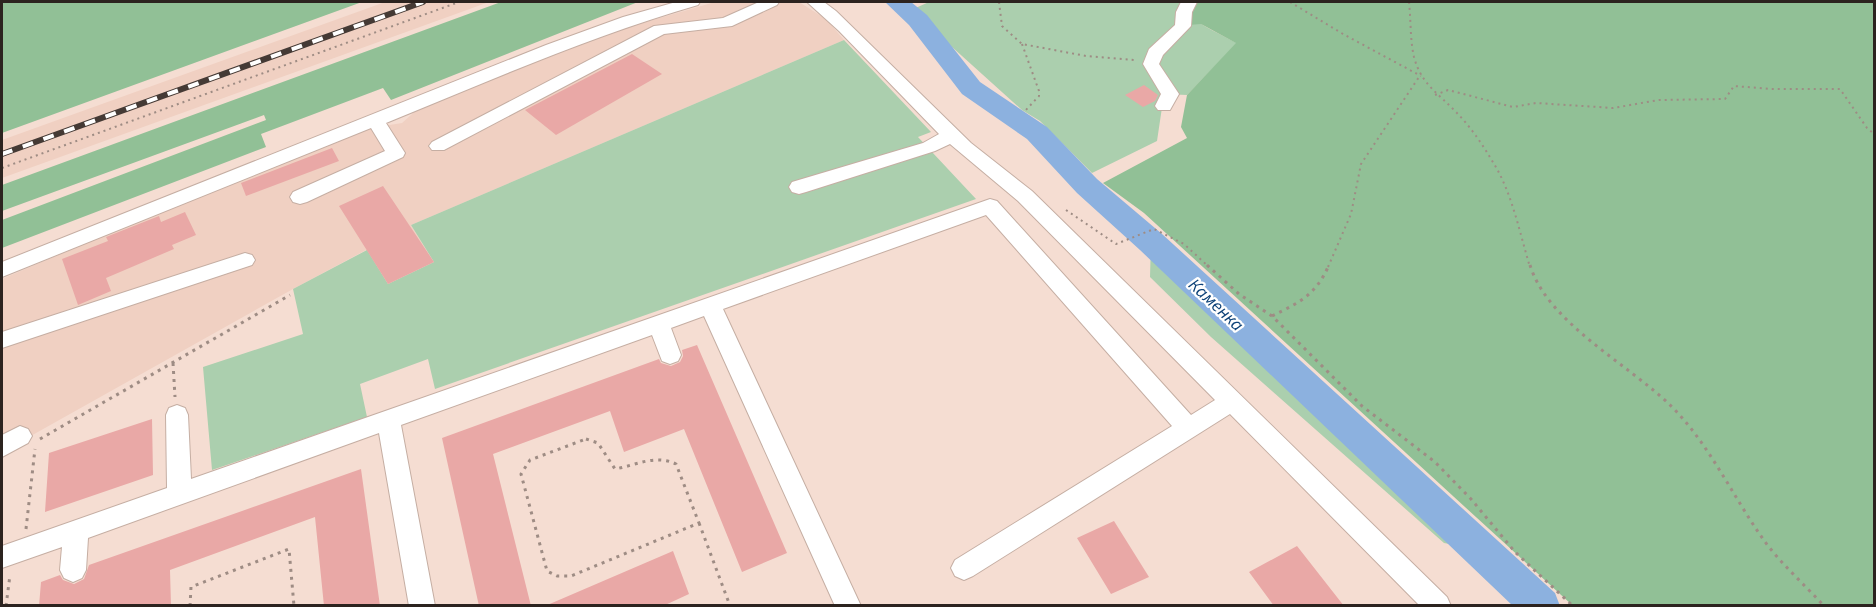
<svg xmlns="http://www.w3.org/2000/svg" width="1876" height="607" viewBox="0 0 1876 607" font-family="'Source Sans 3',sans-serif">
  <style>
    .built { fill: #f0d0c2 }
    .green { fill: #abcfae }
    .forest { fill: #91c096 }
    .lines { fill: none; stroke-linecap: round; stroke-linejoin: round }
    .river { fill: #8cb1df; fill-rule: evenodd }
    .building { fill: #e9a8a6 }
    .minor-casing { stroke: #c5aea3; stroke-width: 2 }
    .path-far1 { stroke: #9e8c84; stroke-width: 2; stroke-dasharray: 2 4; stroke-linecap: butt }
    .path { stroke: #9e8c84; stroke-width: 3; stroke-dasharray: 3 5; stroke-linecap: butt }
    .minor { fill: #fff; fill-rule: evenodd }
    .rail-casing { stroke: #453a35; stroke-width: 6 }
    .rail { stroke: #fff; stroke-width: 4; stroke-dasharray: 11; stroke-linecap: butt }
    .labels { text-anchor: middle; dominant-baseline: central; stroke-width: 4.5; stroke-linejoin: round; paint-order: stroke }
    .water-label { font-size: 18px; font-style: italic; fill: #0d4278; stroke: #fff }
  </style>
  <rect width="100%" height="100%" fill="#f5ddd2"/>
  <path class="built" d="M385 2H489L2 178V140Z
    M715 2H799L826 19 844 40 411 225 434 262 388 284 366 250 293 289 20 442 19 431 2 437V279L248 174 365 129 402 123 421 106 615 31Z"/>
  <path class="green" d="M929 2H1181C1184 19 1222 35 1237 43L1187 95 1164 94 1157 141 1092 173 1040 121 1022 110 911 10Z
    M844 40 931 132 918 137 976 199 435 389 428 359 360 384 367 417 212 470 203 367 303 334 293 289 367 250 388 284 434 262 411 225Z
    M1151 242 1481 550 1444 543 1211 337 1150 277Z"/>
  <path class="forest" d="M2 2H362L2 133Z
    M501 2H638L391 100 383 88 261 134 266 147 2 248V220L266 120 264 115 2 211V185Z
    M1181 2H1874V605H1572L1144 213 1103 183 1187 138 1181 127 1187 95 1236 43 1201 24 1175 26 1182 7Z"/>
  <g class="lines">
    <path class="river" d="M885 2H911L927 15 980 82 1047 127 1097 179 1162 234 1555 593 1560 606H1513L1140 250 1077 193 1027 139 962 94 909 25Z"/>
  </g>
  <path class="building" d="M632 54 662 74 556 135 525 110Z
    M1144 85 1158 95 1155 101 1143 107 1125 95Z
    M332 148 339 161 246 196 241 183Z
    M383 186 434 262 388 284 339 206Z
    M185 212 196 235 172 245 174 249 106 278 111 291 78 305 62 259 108 241 106 237 159 216 161 222Z
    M697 345 787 553 742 572 684 429 624 452 610 411 493 454 531 606H479L442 438 659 359 661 363 671 366 680 362 683 356 682 350Z
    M152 419 153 475 45 512 49 453Z
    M361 469 380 606H324L315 517 170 570 171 606H39L41 582 60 575 63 580 74 584 84 579 89 565Z
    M1114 521 1149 577 1111 594 1077 538Z
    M1297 546 1344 606H1274L1249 572Z
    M673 551 689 594 663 606H545Z"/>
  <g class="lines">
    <defs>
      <path id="minor" d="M676 2H700L698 5C591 36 489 81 386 123L405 153 403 157 307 202 300 204 293 202 290 197 293 192 385 151 371 128 2 277V262L546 45 623 17Z
        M759 2H779L777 5 732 26 664 34 444 150H432L429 146 432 142 654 26 723 18Z
        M807 2H824L836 11 971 143 1032 191 1447 597 1451 606H1420L1230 414 973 576 964 580 955 576 951 568 955 560 1172 426 986 215 723 309 861 606H835L704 316 671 328 681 355 678 361 670 364 662 361 652 335 401 425 435 606H409L379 433 88 538 86 570 82 578 73 582 64 578 60 570 62 547 2 568V546L167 488 166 415 169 408 177 405 185 408 188 415 191 479 990 199 997 201 1191 415 1215 400 1018 201 950 144 935 151 806 192 799 194 792 192 789 187 792 182 923 143 939 134 839 31Z
        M1181 2H1197L1192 12 1191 26 1163 55 1159 64 1179 94 1170 110H1158L1155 106 1161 94 1143 64 1149 49 1175 25 1176 12Z
        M245 253 252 255 255 260 252 265 2 348V332Z
        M20 426 28 429 32 436 28 443 2 457V435Z"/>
    </defs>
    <use href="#minor" class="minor-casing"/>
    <path class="path-far1" d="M999 2 1002 26 1022 44 1086 56 1135 60
      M1290 2 1343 34 1421 76
      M1409 2C1411 20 1410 40 1414 57 1421 84 1438 93 1455 111 1469 125 1481 142 1491 159 1512 191 1519 231 1530 267
      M1022 44 1039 91V96L1025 111
      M1435 95 1448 90 1513 107 1536 103 1613 108 1659 100 1725 99 1734 86 1771 89H1840L1867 128 1874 134
      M2 168 459 2
      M1066 210 1116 244 1154 229 1184 244 1209 267
      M1328 267 1351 214 1361 164 1421 74"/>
    <path class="path" d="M1207 265 1239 294 1272 316 1362 406 1435 462 1471 499 1515 552 1573 606
      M1530 265C1547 322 1628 364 1670 405 1708 442 1732 495 1763 539 1780 563 1804 584 1824 606
      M1272 316C1300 302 1315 296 1329 265
      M173 363 175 397
      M40 439 290 295
      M586 439 598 443 615 469C637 465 655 454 676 464L699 523 571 576H557L547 571 521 474 530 460Z
      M699 523 729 603
      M26 529 35 449
      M6 606 10 575
      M190 606 191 587 289 549 294 606"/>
    <use href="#minor" class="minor"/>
    <defs>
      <path id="rail" d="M2 154 423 2"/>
    </defs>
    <use href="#rail" class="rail-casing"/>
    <use href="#rail" class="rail"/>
  </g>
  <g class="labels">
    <g class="water-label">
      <text transform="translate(1216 305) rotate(43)">Каменка</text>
    </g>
  </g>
  <rect width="1876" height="607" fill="none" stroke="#2c231f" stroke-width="6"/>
</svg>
